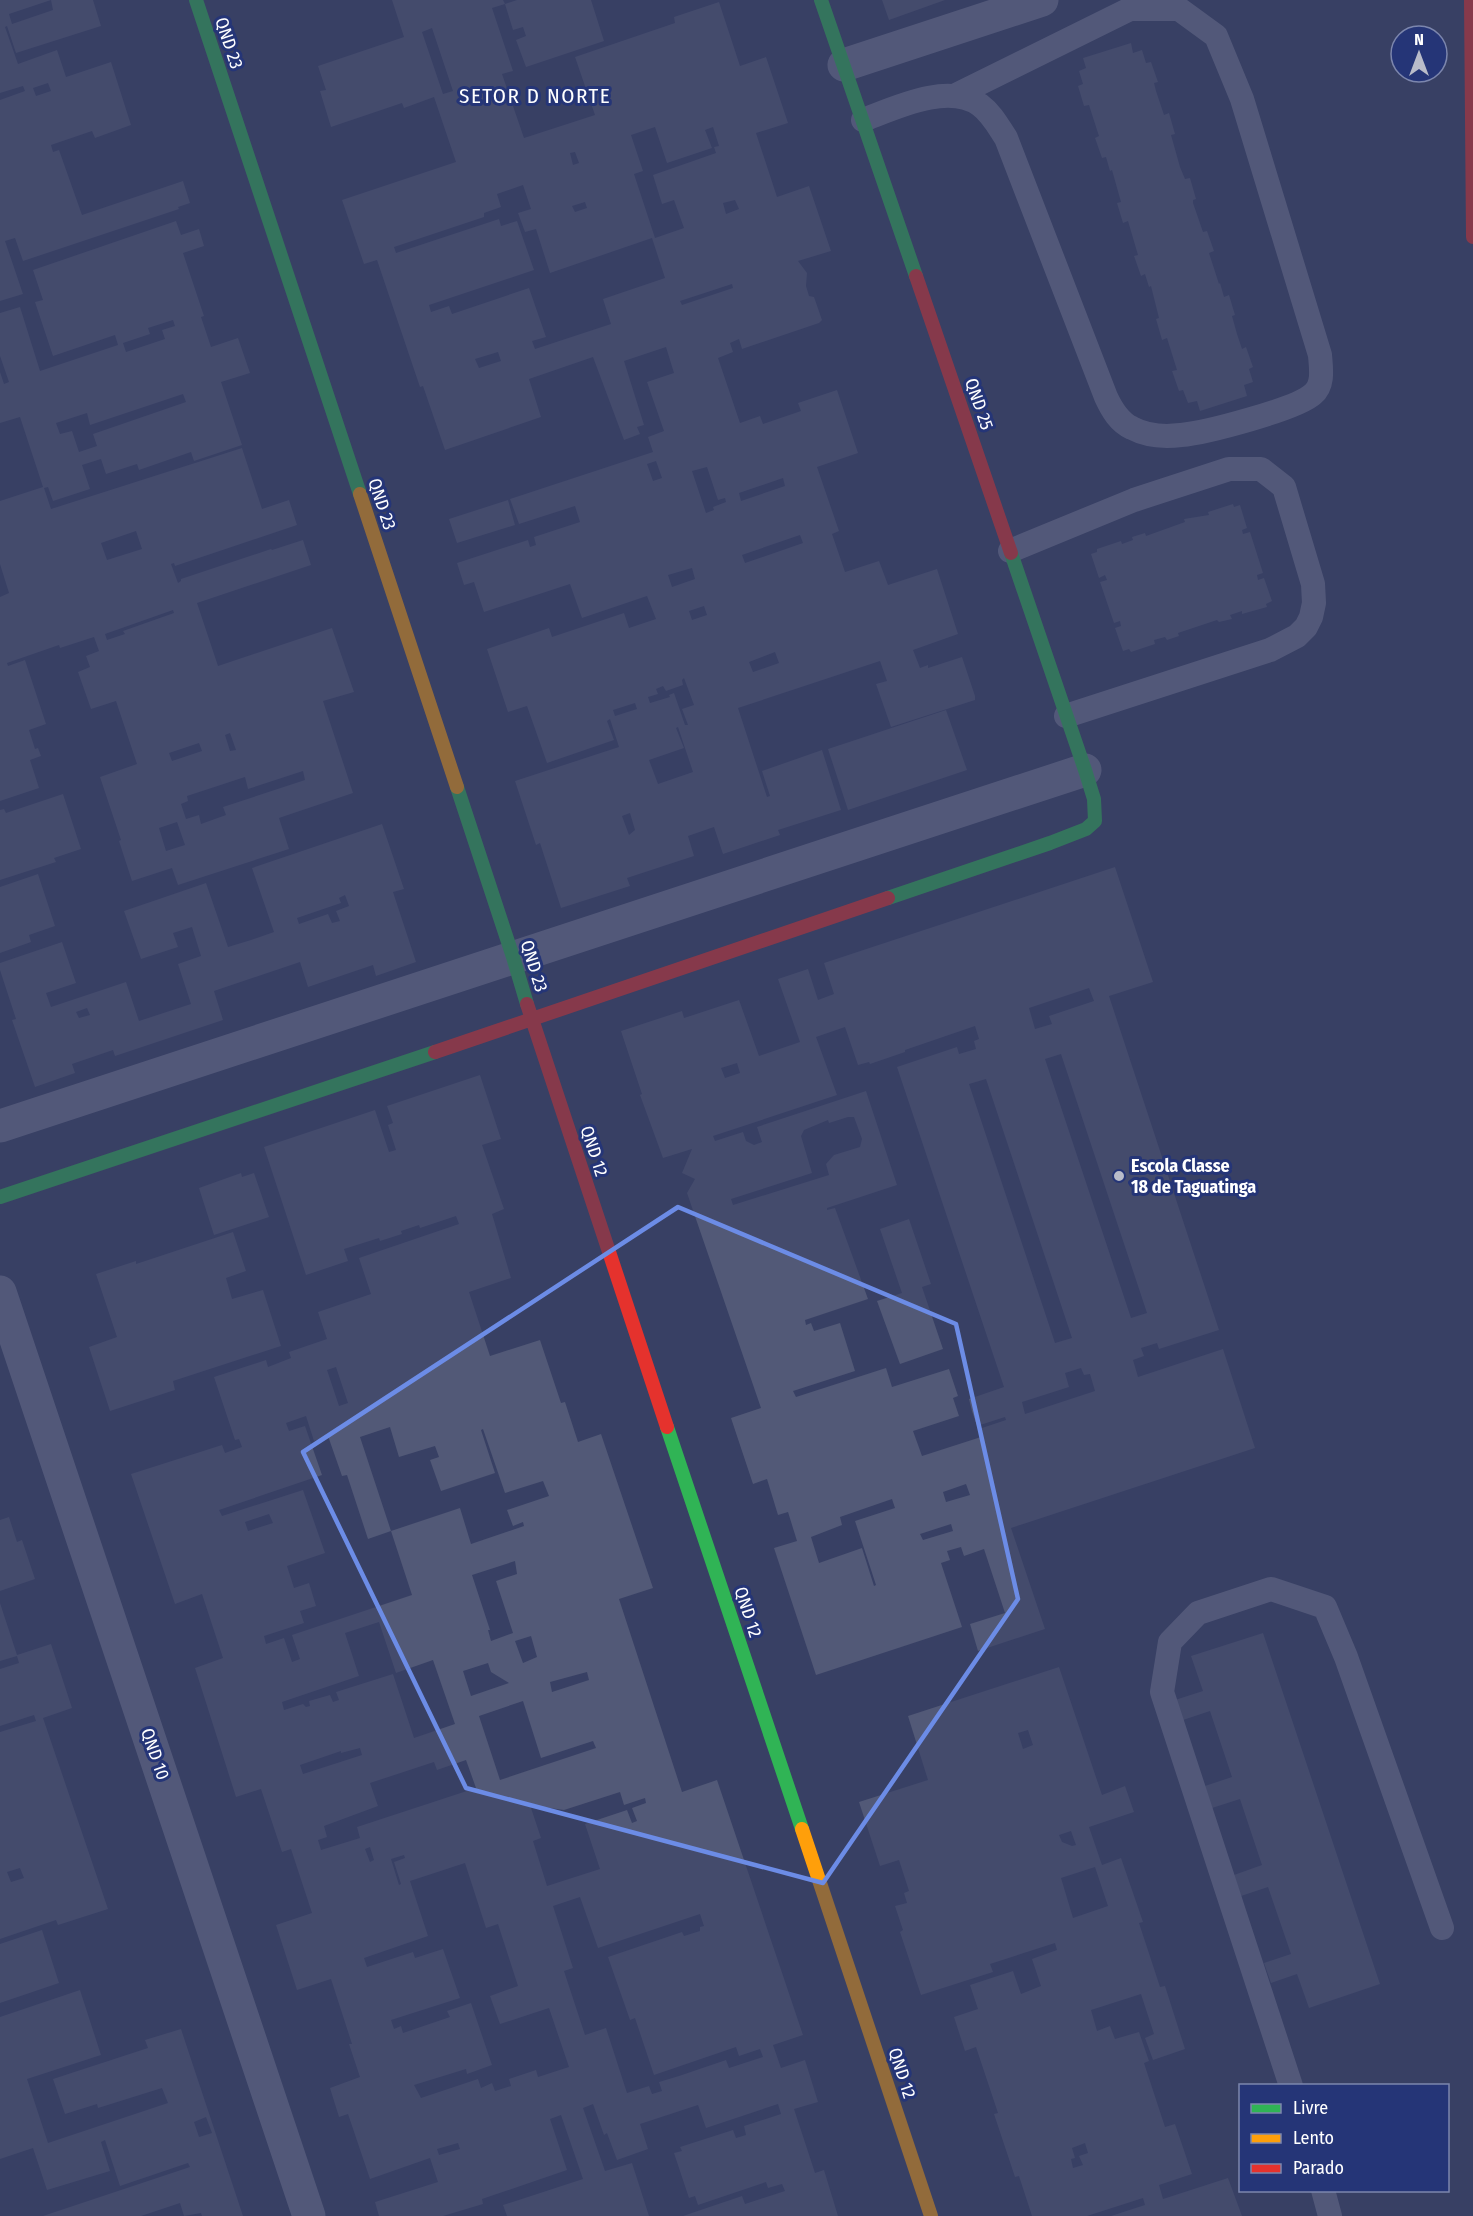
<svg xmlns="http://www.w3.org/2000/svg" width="1473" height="2216" viewBox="0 0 1473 2216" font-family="'Fira Sans Condensed',sans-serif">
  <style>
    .building { fill: #525977; fill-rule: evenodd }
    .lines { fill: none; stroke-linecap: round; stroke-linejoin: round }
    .lane { stroke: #727793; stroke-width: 24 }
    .street { stroke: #727793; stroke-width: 33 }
    .fast { stroke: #30b455; stroke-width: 14 }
    .slow { stroke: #ff9f0a; stroke-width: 14 }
    .jam { stroke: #e5322d; stroke-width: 14 }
    .marked { fill: none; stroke: #6c8ce6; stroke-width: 4.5; stroke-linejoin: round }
    .poi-dot { fill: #b9bcc9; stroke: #253577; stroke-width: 2 }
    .labels { text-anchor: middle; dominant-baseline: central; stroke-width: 6; stroke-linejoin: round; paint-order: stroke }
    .street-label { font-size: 18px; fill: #fff; stroke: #253577 }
    .poi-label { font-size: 18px; font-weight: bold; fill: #fff; stroke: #253577; text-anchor: start }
    .quarter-label { font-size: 21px; letter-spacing: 1.5px; fill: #fff; stroke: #253577 }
  </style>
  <rect width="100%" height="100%" fill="#384064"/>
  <path class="building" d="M0 0H93L101 26 16 53 7 26 5 27 18 64 57 50 66 77 111 62 131 125 95 138 92 131 51 145 53 152 59 150 82 215 183 181 190 203 178 207 179 209 23 261 15 238 5 241 23 294 0 301V100L25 91 23 86 0 93ZM51 0 53 10 12 24 9 14ZM48 83 51 91 36 96 33 88Z
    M392 0H503L505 4 492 8 513 71 502 74 524 138 595 115 575 57 675 23 674 17 719 2 740 66 766 57 788 123 756 133 777 197 809 186 831 251 798 261 807 273 806 286 809 296 814 297 822 320 819 323 742 349 739 339 730 343 733 352 718 358 740 423 760 416 763 424 801 411 798 403 837 390 858 453 817 467 839 531 832 534 845 572 879 561 888 585 937 569 958 634 913 650 920 668 928 665V668L962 657 975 696V700L891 727 876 684 887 681 880 661 738 708 767 797 770 796 762 771 822 750 841 810 778 830 780 835 723 854 714 827 688 836 694 856 627 878 630 886 561 908 540 843 536 845 515 781 619 747 610 719 607 721 614 740 547 763 527 706 508 712 487 649 549 628 552 637 624 613 629 628 656 619 647 596 582 618 570 584 484 612 474 582 464 585 457 563 528 540 530 547 536 545 534 537 580 522 575 506 519 524 510 499 653 452 648 437 664 431 647 382 674 373 666 347 624 361 644 425 637 427 640 434 624 440 593 357 529 379 541 417 445 450 423 386 420 387 377 260 364 264 342 200 456 162 434 97 404 108 402 103 331 127 320 91 326 90 318 66 404 37ZM432 28 453 91 443 94 422 32ZM655 127 667 163 712 148 705 130 713 127 719 146 714 147 716 153 653 175 662 204 674 200 684 228 655 238 634 174 643 171 631 135ZM575 152 579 163 573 165 570 153ZM523 185 531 209 518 213 525 232 536 229 550 273 652 238 665 278 603 299 611 324 535 349 532 341 546 337 529 288 452 314 449 306 431 312 429 305 534 270 517 221 501 226 499 219 396 253 394 247 484 217V213L501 207 497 194ZM735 200 739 209 726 214 723 203ZM585 202 587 208 575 212 572 206ZM732 284 733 288 682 305 680 301ZM498 352 501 361 479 368 475 359ZM656 461 662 478 653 481 647 464ZM707 467 718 500 725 498 726 502 713 507 714 510 706 513 692 471ZM783 478 785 486 741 501 739 493ZM800 535 803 543 745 563 742 555ZM692 568 695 579 672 587 668 575ZM704 606 707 615 692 620 689 611ZM775 652 779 663 753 672 749 662ZM684 678 694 705 682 709 688 725H685L674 693 669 695 670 697 650 703 648 697 658 694 656 689 663 686 666 691 683 685 682 680ZM635 703 637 709 615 716 613 710ZM678 727 693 772 658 784 649 760 684 748 676 728ZM630 813 635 830 629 835 622 816Z
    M517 0H591L604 41 526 67 516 40 526 36 523 27 513 30 505 4Z
    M882 0H945L889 20Z
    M1131 43 1133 53 1142 50 1146 63 1151 62 1158 82 1154 83 1156 91 1164 115 1169 113 1175 134 1171 135 1180 167 1185 179 1190 178 1196 199 1193 200V203L1203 232 1207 231 1214 251 1209 253 1219 284 1220 283 1224 297 1229 295 1235 315 1232 316 1237 334 1242 349 1246 347 1253 367 1249 369 1253 382 1244 385 1247 396 1200 411 1197 401 1188 403 1183 390 1179 391 1172 371 1177 370 1167 338 1162 340 1156 319 1159 318 1151 286 1149 287 1145 274 1141 276 1134 256 1138 255 1128 221 1123 223 1117 203 1121 202 1112 170 1110 171 1106 157 1102 158 1095 138 1099 136 1097 130 1089 105 1084 106 1078 86 1083 84 1079 71 1086 68 1083 58Z
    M176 221 181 235 199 229 204 246 183 253 204 316 201 317 211 347 238 338 250 373 221 382 242 445 194 461 191 452 139 470 137 464 106 474 101 459 82 465 90 489 53 501 48 487 44 488 51 509 242 448 262 509 289 500 297 525 175 566 174 563 171 564 178 583 181 581V579L271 549 272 550 303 540 311 565 197 603 218 666 332 628 354 692 323 701 353 793 279 818 289 849 178 885 172 868 132 881 119 841 121 840 100 777 137 764 116 701 91 709 78 672 90 667 86 656 99 651 94 637 60 648 59 645 7 663 8 666 25 660 46 724 29 730 35 749 38 748 41 756 30 760 39 788 0 801V597L9 593 0 564V501L43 487 20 417 0 423V372L4 384 9 382 0 356V313L20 307 40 371 118 345 115 335 53 356 35 302 43 300 33 270ZM173 320 175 326 162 330 165 339 126 352 123 343 150 334 148 328ZM183 394 186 402 93 434 97 446 79 452 72 431 60 434 56 423 87 413 90 425ZM136 531 142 549 107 560 101 543ZM173 610 174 613 123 631 125 634 107 640 105 634ZM230 733 236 750 230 751 225 735ZM199 743 202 751 172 761 169 753ZM303 771 305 780 223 807 226 815 201 824 199 815 186 819 181 804 188 801 187 796 245 777 248 789ZM177 822 185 845 166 851 159 828Z
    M508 500 515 525 457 543 449 519Z
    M1233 504 1234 507 1240 505 1247 528 1242 530 1243 534 1250 532 1263 573 1257 575 1258 580 1264 578 1272 601 1266 604 1267 607 1242 614V611L1230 615 1232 619 1219 622 1217 620 1178 633 1179 636 1167 640 1165 637 1154 640 1155 644 1131 652 1129 649 1123 651 1115 628 1121 626 1120 621 1114 623 1100 582 1107 580 1105 575 1099 578 1091 554 1097 552V549L1121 541 1122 544 1133 540 1132 537 1145 533 1146 536 1185 522 1184 519 1209 515 1208 512Z
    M946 710 967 770 848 810 828 749Z
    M63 794 81 849 54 858 56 862 0 880V810L4 809 6 813Z
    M382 824 404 889 393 892 416 962 376 976 373 965 308 987 300 962 214 991 223 1020 115 1056 113 1050 72 1064 75 1073 35 1087 12 1020 16 1019 0 970V963L62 942 76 983 46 993 51 1007 126 982 139 1021 191 1004 178 964 201 956 192 927 173 933 178 947 141 959 124 911 206 883 228 947 251 940 274 932 252 868ZM345 895 349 906 336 911 340 921 332 923 328 914 299 924 297 918 341 903 339 898ZM87 1008 90 1015 79 1018 76 1012Z
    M1115 867 1153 982 1109 996 1219 1330 1159 1349 1157 1343 1141 1348 1144 1356 1133 1360 1138 1377 1223 1349 1255 1448 1011 1528 1045 1629 978 1651 970 1624 1005 1613 984 1549 964 1556 961 1547 947 1551 950 1560 941 1563 962 1627 816 1675 774 1548 797 1541 788 1512 778 1515 767 1479 753 1484 731 1418 761 1408 687 1193 695 1179 682 1173 692 1149 663 1158 640 1095 642 1094 621 1031 682 1011 684 1018 739 1000 759 1056 800 1042 778 979 808 969 818 1000 834 994 824 963ZM1089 988 1094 1001 1049 1016 1052 1024 1035 1029 1029 1008ZM975 1026 979 1039 974 1041 976 1049 959 1054 957 1047 897 1067 1004 1387 969 1399 972 1411 977 1426 1005 1417 1006 1420 979 1429 981 1437 922 1456 913 1431 959 1416 953 1398 958 1396 949 1369 892 1387 886 1368 796 1397 793 1391 855 1371 840 1323 814 1331 811 1323 806 1325 805 1320 868 1299 835 1208 827 1210V1208L897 1185 866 1091 757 1127 762 1142 754 1145 746 1141 743 1132 715 1141 713 1136 837 1095 816 1037 845 1027 858 1065 869 1062 870 1064 905 1052V1050ZM1061 1054 1147 1313 1131 1318 1045 1059ZM737 1063 740 1073 725 1078 721 1068ZM986 1079 1072 1338 1055 1343 969 1084ZM848 1117H854L862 1139 860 1147 834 1155 826 1164 829 1175 733 1205 731 1199 812 1173 801 1136 804 1130 828 1120 829 1123ZM1081 1368 1084 1375 1090 1374 1095 1391 1025 1414 1022 1402 1069 1387 1065 1373ZM966 1484 970 1495 946 1502 943 1492ZM892 1499 895 1508 855 1521 876 1585 874 1586 862 1548 819 1563 811 1537 842 1525 840 1517ZM951 1524 953 1531 923 1540 920 1534Z
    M38 874 55 926 29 935 31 942 0 953V887Z
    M480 1075 501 1139 482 1145 504 1209 492 1214 511 1278 469 1292 490 1356 540 1340 561 1403 565 1402 578 1442 601 1434 653 1588 619 1599 682 1792 717 1780 803 2035 773 2045 781 2068 805 2060 818 2102 794 2109 815 2173 824 2170 838 2216H683L742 2196 745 2204 785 2191 782 2184 768 2188 766 2182 698 2205 695 2196 689 2198 674 2153 682 2151 680 2147 733 2130 736 2138 746 2135 744 2126 781 2114 778 2104 706 2128 698 2105 640 2124 648 2149 617 2160 607 2133 604 2135 593 2104 583 2108 605 2171 632 2163 649 2216H507L503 2205 583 2179 561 2115 550 2119 567 2170 482 2199 483 2204 443 2216H379L375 2202 438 2182 430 2158 370 2179 348 2114 339 2117 330 2088 360 2077 349 2044H352L331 1979 297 1990 276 1925 312 1913 291 1849 282 1852 261 1789 236 1797 195 1668 223 1658 202 1594 175 1604 131 1474 222 1445 225 1453 242 1447 239 1439 235 1440 214 1377 266 1360 268 1367 291 1358 289 1352 327 1339 318 1312 371 1294 359 1258 459 1224 456 1216 420 1228 419 1225 401 1231 402 1234 380 1241 379 1238 344 1249 348 1261 306 1275 264 1147 375 1110 389 1152 396 1150 388 1125 393 1123 387 1106ZM336 1367 348 1403 339 1406 327 1370ZM306 1416 314 1441 328 1436 342 1476 347 1475 368 1539 391 1531 412 1595 292 1635 300 1659 292 1662 284 1638 266 1644 264 1636 304 1623 300 1611 316 1606 309 1583 294 1588 287 1566 325 1553 303 1490 222 1516 219 1510 322 1475 305 1426 289 1431 286 1423ZM390 1427 399 1457 435 1446 439 1457 430 1460 441 1491 495 1473 481 1430 483 1429 505 1493 543 1481 549 1496 507 1510 513 1526 523 1522 524 1526 471 1544 460 1508 391 1531 360 1437ZM269 1514 273 1523 248 1531 245 1522ZM515 1561 517 1574 496 1581 513 1633 491 1641 488 1630H490L472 1575ZM379 1622 396 1673 433 1660 455 1724 414 1738 393 1674 336 1692 339 1700 333 1702 330 1695 309 1701 310 1706 306 1707 303 1704 284 1710 282 1702 359 1676 345 1633ZM531 1636 537 1657 523 1663 515 1641ZM488 1663 491 1672 509 1683 471 1696 463 1671ZM587 1672 589 1680 552 1692 550 1682ZM523 1701 541 1758 593 1741 596 1748 500 1780 479 1716ZM360 1748 362 1755 303 1774 300 1765 341 1751V1753ZM466 1760 476 1788 357 1827 360 1838 321 1850 318 1840 327 1837 324 1826 378 1806 370 1783 434 1762 437 1770ZM620 1792 624 1805 645 1798 646 1803 632 1808 637 1821 632 1823 627 1810 585 1824 600 1869 547 1886 533 1841 541 1838 531 1808 536 1806 564 1810ZM370 1847 374 1860 370 1862 365 1849ZM404 1855 405 1858 394 1862 401 1884 399 1885 391 1859ZM465 1863 486 1928 498 1924 518 1986 490 1996 500 2024 549 2008 569 2067 538 2077 536 2070 509 2079 511 2086 495 2091 492 2083 481 2088 478 2079 421 2098 414 2085 466 2069 467 2074 492 2065 471 2003 447 2011 450 2017 403 2033 401 2026 394 2029 391 2020 460 1998 443 1949 415 1958 413 1952 367 1967 364 1958 428 1936 410 1881ZM580 1897 598 1948 700 1914 704 1926 700 1927V1931L684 1936 682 1932 608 1957 630 2020 635 2018 654 2075 736 2047 739 2056 760 2049 763 2057 729 2068 726 2060 679 2076 659 2082 662 2091 652 2094 649 2086 627 2093 606 2028 585 2035 564 1971 573 1968 553 1906ZM458 2143 460 2149 439 2155 437 2149Z
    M241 1173 242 1177 254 1173 269 1217 214 1235 199 1188Z
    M909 1219 931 1284 922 1287 943 1349 900 1364 877 1301 902 1293 880 1229Z
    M233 1232 246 1271 226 1278 232 1299 263 1290 281 1346 173 1381 175 1390 110 1411 89 1347 117 1337 96 1274 136 1261V1264Z
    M9 1517 17 1542 22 1540 35 1579 0 1591V1520Z
    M0 1603 17 1655 51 1644 72 1708 43 1718 108 1909 58 1925 56 1920 0 1939V1732L36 1721 34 1715 0 1726V1669L19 1663 17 1656 0 1661ZM20 1868 24 1878 11 1882 7 1872Z
    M1263 1633 1380 1984 1309 2008 1297 1974 1271 1983 1264 1963 1291 1954 1268 1887 1241 1896 1234 1875 1262 1865 1240 1799 1212 1808 1205 1786 1232 1777 1210 1711 1183 1720 1175 1700 1203 1691 1191 1656Z
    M1059 1667 1102 1795 1125 1786 1134 1812 1089 1827 1102 1865 1121 1858 1143 1922 1139 1923 1160 1987 1165 1986 1185 2049 1153 2060 1145 2038 1154 2034 1141 1994 1091 2010 1097 2031 1110 2026 1115 2039 1139 2032 1149 2061 1144 2063 1165 2127 1175 2124 1192 2174 1159 2185 1163 2199 1228 2178 1242 2216H1111L1145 2205 1143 2198 1087 2216H1032L1019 2176 1015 2177 994 2114 998 2113 976 2047 965 2051 954 2017 978 2009 970 1985 1013 1971 1021 1994 1041 1986 1032 1959 1057 1950 1055 1943 990 1964 993 1972 921 1995 900 1932 903 1930 895 1906 907 1903 904 1893 909 1891 899 1860 880 1866 859 1802 928 1780 908 1716ZM1028 1730 1033 1745 1023 1749 1018 1733ZM1071 1831 1076 1845 1072 1846 1062 1842 1059 1835ZM1095 1867 1108 1906 1073 1918 1061 1878ZM1085 2143 1088 2153 1079 2156 1083 2165 1073 2168 1071 2159 1075 2158 1072 2148Z
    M42 1930 59 1983 0 2003V1944Z
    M80 1990 101 2055 27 2079 48 2143 168 2103 162 2088 98 2108 97 2104 65 2114 53 2079 148 2048 145 2040 181 2029 243 2216H202L201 2213 184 2216 180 2203 141 2216H43L190 2167 188 2163 120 2186 105 2140 101 2142 110 2171 47 2190 33 2148 0 2159V2017ZM206 2117 212 2133 199 2137 194 2122Z"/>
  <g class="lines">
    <path class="lane" d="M863 120C895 108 948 82 980 105 992 114 998 126 1006 138L1106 397C1112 410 1119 422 1132 428 1147 436 1165 437 1181 435 1205 433 1297 409 1313 394 1324 385 1321 368 1320 355L1242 99 1216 36 1179 9H1130L954 96
      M1010 551 1134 500 1229 469H1261L1284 487 1313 584 1314 603 1311 617 1306 627 1297 636 1270 650 1066 716
      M1291 2086 1162 1692 1170 1642 1198 1613 1271 1589 1325 1607 1346 1657 1442 1928
      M1323 2190 1330 2216"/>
    <path class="street" d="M844 65 1042 0
      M0 1126 1085 770
      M0 1292 309 2216"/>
    <path class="fast" d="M196 0 360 494
      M821 0 916 276
      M457 787 513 957 527 1004
      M888 898 1050 843 1086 829 1095 821 1094 799 1085 770 1011 553
      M0 1197 435 1052
      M667 1427 802 1829"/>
    <path class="slow" d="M360 494 457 787
      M802 1829 931 2216"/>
    <path class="jam" d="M1471 0 1473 237
      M916 276 1011 553
      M527 1004 667 1427
      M435 1052 888 898"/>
  </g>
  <path d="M0 0H1473V2216H0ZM678 1207 956 1324 1018 1599 823 1883 466 1788 303 1452Z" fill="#384064" fill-opacity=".55" fill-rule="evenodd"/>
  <path class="marked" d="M678 1207 956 1324 1018 1599 823 1883 466 1788 303 1452Z"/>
  <circle class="poi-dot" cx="1119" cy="1176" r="6"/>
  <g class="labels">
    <g class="street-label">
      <text transform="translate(229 43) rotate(72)">QND 23</text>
      <text transform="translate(979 404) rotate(71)">QND 25</text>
      <text transform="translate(382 504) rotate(72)">QND 23</text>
      <text transform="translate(534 966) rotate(73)">QND 23</text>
      <text transform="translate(594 1151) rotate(72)">QND 12</text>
      <text transform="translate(748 1612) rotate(72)">QND 12</text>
      <text transform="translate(155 1754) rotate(71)">QND 10</text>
      <text transform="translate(902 2073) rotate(72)">QND 12</text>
    </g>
    <g class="poi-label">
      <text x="1131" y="1166">Escola Classe<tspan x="1131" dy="21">18 de Taguatinga</tspan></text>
    </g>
    <g class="quarter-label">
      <text x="535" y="96">SETOR D NORTE</text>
    </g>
  </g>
  <rect x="1239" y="2084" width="210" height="108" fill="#253577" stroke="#7c86ad" stroke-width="1.5"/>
  <rect x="1251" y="2104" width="30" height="9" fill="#30b455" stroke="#7c86ad" stroke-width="1.5"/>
  <text x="1293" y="2114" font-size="18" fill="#ffffff">Livre</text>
  <rect x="1251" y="2134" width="30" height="9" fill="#ff9f0a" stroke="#7c86ad" stroke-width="1.5"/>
  <text x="1293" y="2144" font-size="18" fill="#ffffff">Lento</text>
  <rect x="1251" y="2164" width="30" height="9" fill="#e5322d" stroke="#7c86ad" stroke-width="1.5"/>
  <text x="1293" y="2174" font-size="18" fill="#ffffff">Parado</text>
  <g transform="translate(1419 54)"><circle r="28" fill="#253577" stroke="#7c86ad" stroke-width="1.5"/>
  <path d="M0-4.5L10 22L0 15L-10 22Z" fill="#b9bcc9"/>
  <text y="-9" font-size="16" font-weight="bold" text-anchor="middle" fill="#ffffff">N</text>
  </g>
</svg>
